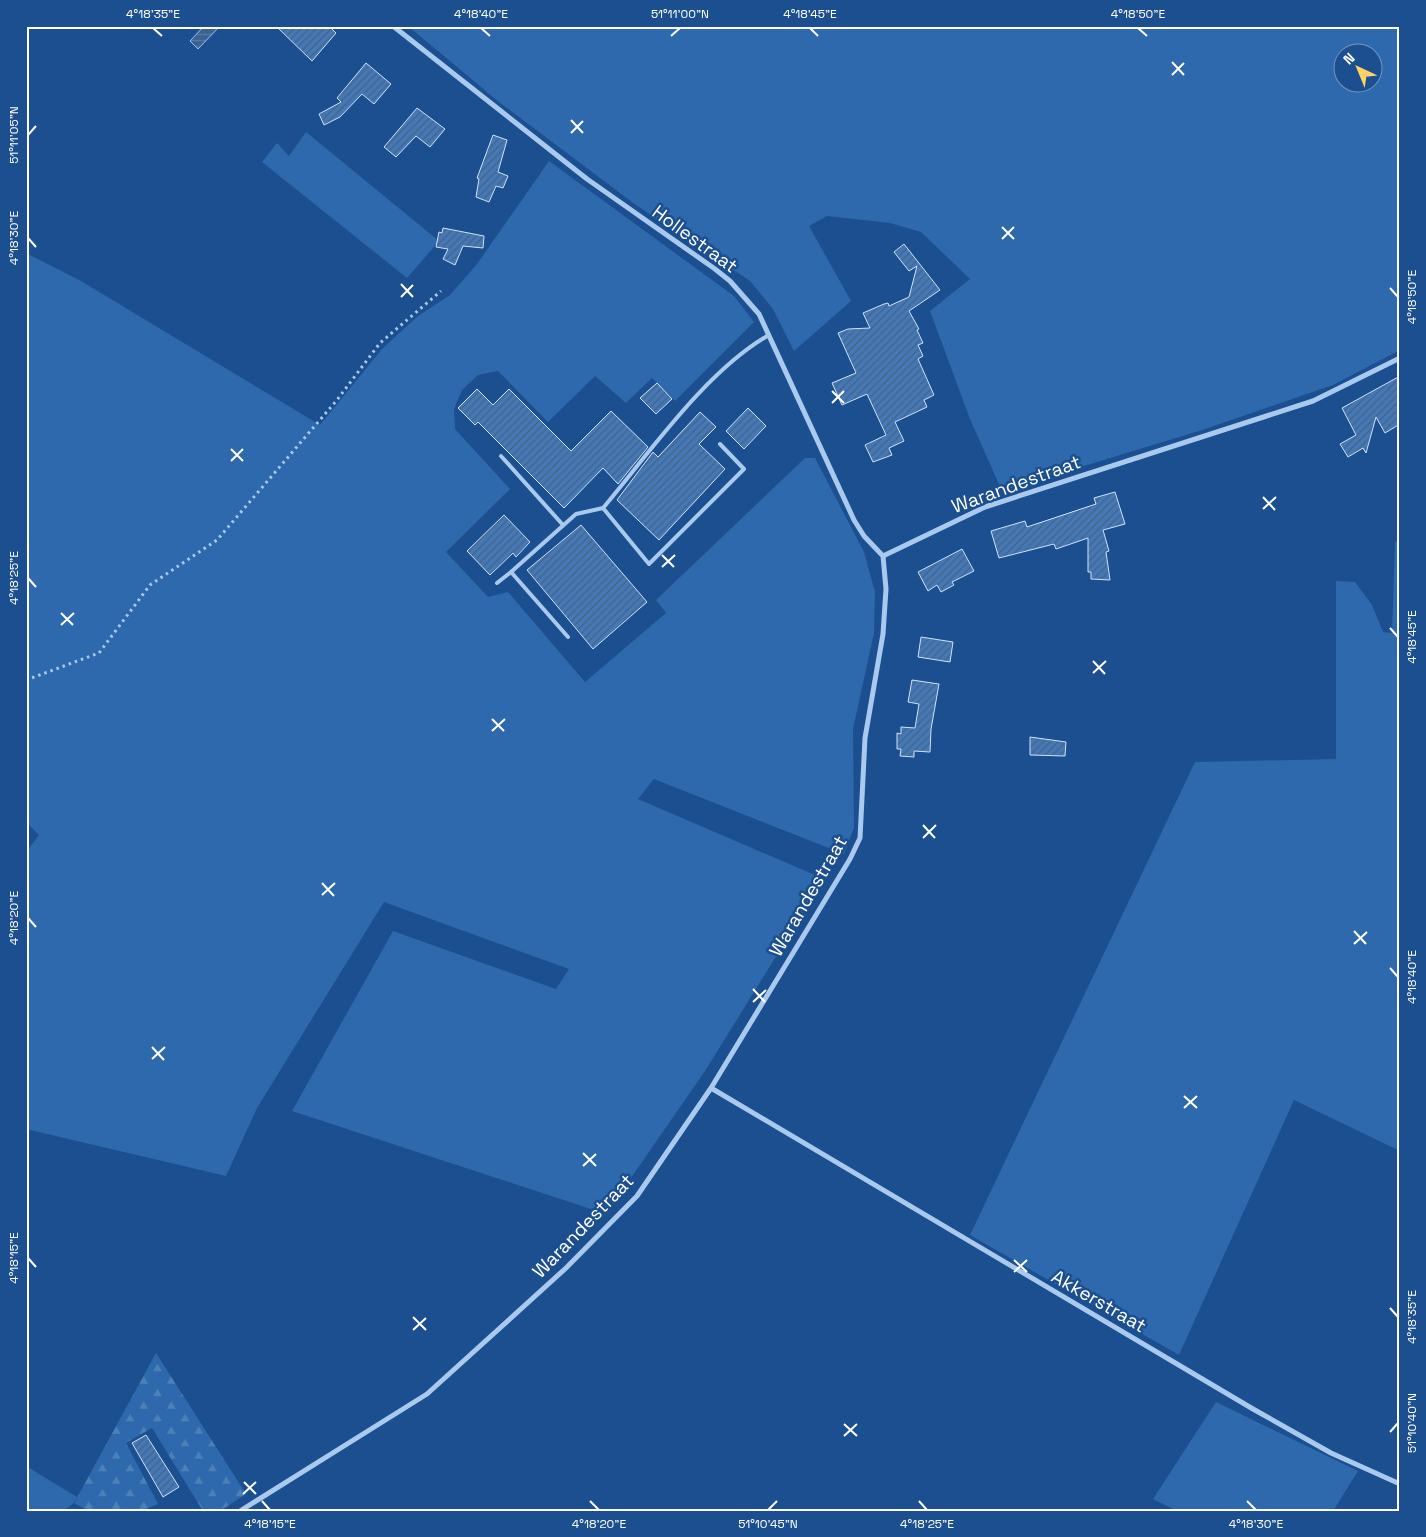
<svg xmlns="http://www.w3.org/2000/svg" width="1426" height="1537" viewBox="0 0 1426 1537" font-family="'Space Grotesk',sans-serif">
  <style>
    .green { fill: #2e69ad; fill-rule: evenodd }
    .forest { fill: url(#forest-firs) }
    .water { fill: url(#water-rules); stroke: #9cc4f0 }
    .building { fill: url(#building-hatch); stroke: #cfe3fa }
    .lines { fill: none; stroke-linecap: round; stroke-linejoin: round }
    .path { stroke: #a9c9ee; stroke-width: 3; stroke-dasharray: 2.5 4; stroke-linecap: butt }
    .lane { stroke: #a9c9ee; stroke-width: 4 }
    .street { stroke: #a9c9ee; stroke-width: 5 }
    .ticks { fill: none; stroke: #fff; stroke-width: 2 }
    .labels { text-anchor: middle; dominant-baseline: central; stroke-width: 5; stroke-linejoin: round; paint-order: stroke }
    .street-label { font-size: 19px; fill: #fff; stroke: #1b4f8f }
    .neatline { fill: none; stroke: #fff; stroke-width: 2 }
    .ticks-label { font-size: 12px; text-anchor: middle; fill: #fff }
  </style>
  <defs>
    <pattern id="forest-firs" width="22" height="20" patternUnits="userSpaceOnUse" patternTransform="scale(1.25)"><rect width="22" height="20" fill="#2e69ad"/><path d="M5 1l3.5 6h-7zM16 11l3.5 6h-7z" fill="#4d80b9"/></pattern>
    <pattern id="water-rules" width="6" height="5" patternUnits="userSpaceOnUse" patternTransform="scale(1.25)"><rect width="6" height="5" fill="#3c6290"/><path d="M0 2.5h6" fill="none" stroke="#597aa1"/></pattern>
    <pattern id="building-hatch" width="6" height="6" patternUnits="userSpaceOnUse" patternTransform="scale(1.25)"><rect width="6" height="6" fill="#4478b7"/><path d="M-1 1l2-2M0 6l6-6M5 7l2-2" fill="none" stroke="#486282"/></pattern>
  </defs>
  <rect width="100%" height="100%" fill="#1b4f8f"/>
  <path class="green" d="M408 26H1400V350L1333 385 1202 430 1002 491 970 419 930 311 970 279 921 232 890 223 827 216 809 226 851 301 794 351 773 309 750 281 636 205 499 102ZM1374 52V82H1344V52Z
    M306 132 439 241 407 278 262 162 277 143 289 156Z
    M549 161 734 296 754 322 675 401 652 378 626 403 595 376 548 422 498 371 478 375 462 390 454 409 455 429 510 489 446 552 488 597 508 592 585 682 666 613 656 600 805 458H815L864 552 875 592 874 633 853 729 854 828 844 854 654 779 638 799 824 879 705 1071 606 1214 292 1111 393 931 556 989 569 969 384 902 257 1108 226 1176 26 1129V852L39 835 26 822V253L81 281 320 425 382 349 418 316 450 295 477 264Z
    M1400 540V1151L1294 1100 1179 1355 970 1235 1195 762 1336 759V581L1355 582 1372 605 1383 632 1392 633 1395 542Z
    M1216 1402 1358 1471 1333 1511H1177L1153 1499Z
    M26 1466 77 1497C68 1517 44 1511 26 1511Z"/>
  <path class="forest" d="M156 1353 246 1494 220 1511H203L152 1428 126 1443 158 1504 141 1511H88L74 1503Z"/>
  <path class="water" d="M204 26H220L198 49 190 41Z"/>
  <path class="building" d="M276 26H329L336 33 312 61Z
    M366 63 391 84 374 104 362 94 340 117 324 125 319 114 341 102 337 98Z
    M417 108 445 129 430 147 416 136 396 157 384 147Z
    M493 135 507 140 498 172 508 176 503 188 496 186 489 202 476 197 479 179 477 178Z
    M443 228 484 236 483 248 463 246 455 265 443 259 448 249 436 247 439 232 442 233Z
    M904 244 940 290 909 311 919 329 917 330 923 343 918 345 923 356 918 359 934 395 924 400 927 407 895 422 904 441 889 448 892 455 873 462 865 445 886 435 867 394 842 405 832 383 856 373 838 333 848 329 870 328 863 313 884 304 888 303 889 306 909 297 917 266 909 271 894 252Z
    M1400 376V424L1385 433 1376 417 1366 453 1363 448 1348 457 1340 444 1356 435 1342 408Z
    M657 383 672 399 656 414 640 398Z
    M477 389 493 405 509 389 571 451 611 411 648 447 618 484 603 468 564 508 478 422 475 425 458 408Z
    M748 408 766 426 744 449 726 431Z
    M700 412 716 427 699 444 725 469 659 540 617 500 653 452 658 457Z
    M1115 492 1125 524 1103 530 1109 551 1106 552 1110 580 1091 579V572H1088V538L1056 549 1054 544 999 558 991 531 1025 521 1027 527 1096 504 1094 498Z
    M504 515 530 542 516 557 513 553 490 575 467 551Z
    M581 525 647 602 593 649 527 570Z
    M962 549 974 571 952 582 954 585 941 592 937 585 928 591 918 572Z
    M921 637 953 642 950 662 918 657Z
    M912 680 939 684 931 729 930 752 914 751V757L900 756 901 749H897V733L901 734V727L915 728 919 704 908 702Z
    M1030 737 1066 742 1065 756 1030 755Z
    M146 1435 179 1487 163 1497 132 1443Z"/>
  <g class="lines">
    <path class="path" d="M26 680 99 653 150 585 217 540 337 400 380 343 441 291"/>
    <path class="lane" d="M720 444 744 469 649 564 603 508C650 452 707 370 769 335
      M501 456 563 525
      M497 583 511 572
      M568 637 511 572 576 514 603 508"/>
    <path class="street" d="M393 26 587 179 715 269 730 281 759 314 854 520 864 536 883 556
      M883 556 985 507 1313 401 1400 358
      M711 1088 1253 1409 1331 1453 1400 1484
      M240 1511 427 1394 566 1268 637 1196 711 1088 850 859 860 838 865 738 883 634 886 589 883 556"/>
  </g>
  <path class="ticks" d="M153 28 162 36M481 28 490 36M810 28 818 36M1138 28 1147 36M671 36 680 28M1172 62 1184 75M1172 75 1184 63M571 120 583 133M571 133 583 121M28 135 36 126M1002 227 1014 239M28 238 36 247M1002 239 1014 227M401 284 413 297M1390 288 1398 297M401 297 413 285M832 391 844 403M832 403 844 391M231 449 243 461M231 461 243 449M1263 497 1275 510M1263 509 1276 497M662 555 674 567M662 567 675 555M28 578 36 587M61 613 73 625M61 625 74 613M1390 628 1398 637M1093 661 1105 674M1093 673 1106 661M492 719 504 731M492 731 505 719M923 825 935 838M923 838 936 825M322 883 334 896M322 895 335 883M28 918 36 927M1354 931 1366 944M1354 944 1367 932M1390 968 1398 977M753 989 765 1002M753 1002 766 990M152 1047 164 1060M152 1059 165 1047M1184 1096 1197 1108M1184 1108 1197 1096M583 1153 596 1166M583 1166 596 1154M28 1258 36 1267M1014 1260 1027 1272M1014 1272 1027 1260M1390 1308 1398 1317M413 1317 426 1330M413 1330 426 1318M844 1424 857 1436M1390 1432 1398 1423M844 1436 857 1424M244 1482 256 1494M243 1494 256 1482M262 1501 270 1510M590 1501 599 1510M919 1501 927 1510M1247 1501 1256 1510M768 1510 777 1501"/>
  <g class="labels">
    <g class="street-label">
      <text transform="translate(695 239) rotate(36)">Hollestraat</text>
      <text transform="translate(1016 484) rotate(-20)">Warandestraat</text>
      <text transform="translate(808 896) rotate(-60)">Warandestraat</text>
      <text transform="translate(583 1226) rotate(-46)">Warandestraat</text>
      <text transform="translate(1099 1301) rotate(30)">Akkerstraat</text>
    </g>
  </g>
  <rect width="1426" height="1537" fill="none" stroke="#1b4f8f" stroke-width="55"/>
  <g transform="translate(1358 68) rotate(316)"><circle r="24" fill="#1b4f8f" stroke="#7695bc"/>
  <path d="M0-4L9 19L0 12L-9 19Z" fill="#ffd166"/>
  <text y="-8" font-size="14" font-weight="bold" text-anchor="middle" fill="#ffffff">N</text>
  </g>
  <rect x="28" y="28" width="1370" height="1482" class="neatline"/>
  <g class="ticks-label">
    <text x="153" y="18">4°18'35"E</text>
    <text x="481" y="18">4°18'40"E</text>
    <text x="680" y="18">51°11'00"N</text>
    <text x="810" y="18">4°18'45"E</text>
    <text x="1138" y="18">4°18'50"E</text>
    <text transform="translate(14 135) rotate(-90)" y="4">51°11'05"N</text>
    <text transform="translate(14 238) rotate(-90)" y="4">4°18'30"E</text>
    <text transform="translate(1412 297) rotate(-90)" y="4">4°18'50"E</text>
    <text transform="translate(14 578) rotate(-90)" y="4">4°18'25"E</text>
    <text transform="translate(1412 637) rotate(-90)" y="4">4°18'45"E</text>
    <text transform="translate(14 918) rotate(-90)" y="4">4°18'20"E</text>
    <text transform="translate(1412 977) rotate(-90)" y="4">4°18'40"E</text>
    <text transform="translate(14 1258) rotate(-90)" y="4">4°18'15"E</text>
    <text transform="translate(1412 1317) rotate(-90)" y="4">4°18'35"E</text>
    <text transform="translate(1412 1423) rotate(-90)" y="4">51°10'40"N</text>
    <text x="270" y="1528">4°18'15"E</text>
    <text x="599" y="1528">4°18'20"E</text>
    <text x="768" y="1528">51°10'45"N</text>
    <text x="927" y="1528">4°18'25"E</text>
    <text x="1256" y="1528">4°18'30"E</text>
  </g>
</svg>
